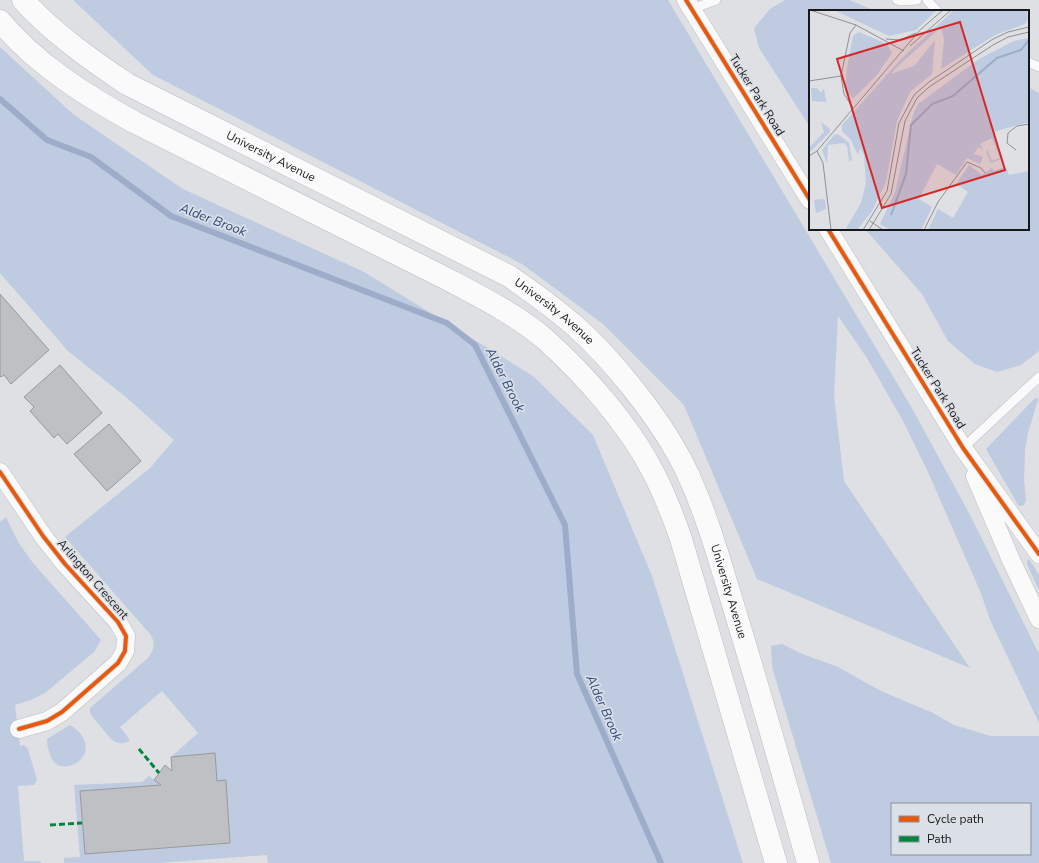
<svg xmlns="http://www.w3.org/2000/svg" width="1039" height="863" viewBox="0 0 1039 863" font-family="'Nunito Sans',sans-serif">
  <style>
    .green { fill: #becbe1; fill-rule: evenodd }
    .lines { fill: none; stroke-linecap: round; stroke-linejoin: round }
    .stream { stroke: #9dadc9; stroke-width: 6 }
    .building { fill: #bfc0c3; stroke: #98999c }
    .service-casing { stroke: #bcbec1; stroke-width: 10 }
    .minor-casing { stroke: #bcbec1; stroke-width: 19 }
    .secondary-casing { stroke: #bcbec1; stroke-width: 23 }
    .service { stroke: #fafafb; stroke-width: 9 }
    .minor { stroke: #fafafb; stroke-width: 18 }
    .secondary { stroke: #fafafb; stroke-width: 22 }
    .quiet { stroke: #00873e; stroke-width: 3; stroke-dasharray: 6 3; stroke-linecap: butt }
    .cycleway-casing { stroke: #dbdfe6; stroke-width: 6 }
    .cycleway { stroke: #e8590c; stroke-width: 4 }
    .labels { text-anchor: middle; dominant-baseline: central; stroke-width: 3.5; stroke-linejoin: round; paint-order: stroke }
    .street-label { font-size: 12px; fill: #17181b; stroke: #dbdfe6 }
    .water-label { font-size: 13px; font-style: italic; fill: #304b7f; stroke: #dbdfe6 }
    .inset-river { fill: none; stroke: #9dadc9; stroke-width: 2 }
    .inset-road { fill: none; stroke: #8e9093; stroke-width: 1 }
    .view { fill: #d62828; fill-opacity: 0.15; stroke: #d62828; stroke-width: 2 }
    .inset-edge { fill: none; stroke: #17181b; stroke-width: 2 }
  </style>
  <rect width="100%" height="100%" fill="#dee0e3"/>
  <path class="green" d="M73 0H668L913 410 970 515 1039 654V723L991 622 980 591 928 472 903 421 867 358 838 316 834 396 844 481 970 668 757 579 684 405 603 324 522 264 153 75Z
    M785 0H849L876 11H810V127L759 48 754 28 770 9Z
    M0 47 74 115 183 189 364 272 533 376 593 435 652 576 743 863H268L267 855 158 863H64V858L80 857 74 785 142 782 149 776 161 785 80 791 85 854 230 843 226 781H217L215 753 171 757 198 733 162 691 120 727 130 740C117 749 110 738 102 728 98 723 93 718 90 713V708L148 658C154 650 156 643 150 634L65 537 150 468 174 440 127 398 68 351 0 273Z
    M1028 87 1039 93V351L1021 365 997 372 975 364 948 341 922 294 865 229H1028Z
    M1035 398H1037L1038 400 1028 433 1025 449 1024 480 1026 501 1024 505 1020 506 1018 505 986 449Z
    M6 517 18 542 33 563 101 640 94 652 45 693 31 700 15 705 20 746 24 745 28 749 37 780 34 785 18 786 24 861H40L41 863H0V522Z
    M1029 559 1039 575V590L1027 564V561Z
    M782 644 800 653 838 667 881 691 933 713 954 725 991 736H1039V863H831L772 667 771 646ZM892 804H1030V854H892Z
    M70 725C112 752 58 785 50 754 48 749 47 744 47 739Z"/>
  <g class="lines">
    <path class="stream" d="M0 99 47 140 91 157 171 216 447 323 475 345 565 525 577 674 661 863"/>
  </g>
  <path class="building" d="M0 294 49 350 11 384 4 375 1 377 0 376Z
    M60 365 102 413 67 444 58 434 54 438 30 411 34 407 24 397Z
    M109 424 141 461 107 491 74 454Z
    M215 753 217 781 226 780 230 843 85 854 80 791 161 785 154 780 165 765 172 771 171 757Z"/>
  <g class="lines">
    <defs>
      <path id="service" d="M897 0 901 1 917 0
        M927 0 937 11
        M692 9 716 0
        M1028 62 1039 67
        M963 448 1039 377"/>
      <path id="minor" d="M686 0 810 200
        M828 229 963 448 1039 554
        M0 472 43 536 65 564 118 622 126 636 125 651 118 663 62 712 47 721 19 729
        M975 476 1011 560 1039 619"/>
      <g id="secondary">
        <path id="s1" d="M23 0C53 33 91 60 127 84L509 276C531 291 553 307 574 325 613 360 659 417 683 464 707 512 721 566 737 618 762 699 785 781 808 863"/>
        <path d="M0 21C36 64 85 95 134 122L445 278C479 296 517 315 546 340 585 375 629 425 653 472 664 493 673 516 681 539L776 863"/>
      </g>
    </defs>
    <use href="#service" class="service-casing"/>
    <use href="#minor" class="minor-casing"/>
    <use href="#secondary" class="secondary-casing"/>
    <use href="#service" class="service"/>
    <use href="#minor" class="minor"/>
    <use href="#secondary" class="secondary"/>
    <path class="quiet" d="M139 749 159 773
      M50 825 82 823"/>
    <defs>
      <path id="cycleway" d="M686 0 810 200
        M828 229 963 448 1039 554
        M0 472 43 536 65 564 118 622 126 636 125 651 118 663 62 712 47 721 19 729"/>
    </defs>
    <use href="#cycleway" class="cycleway-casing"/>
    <use href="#cycleway" class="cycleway"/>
  </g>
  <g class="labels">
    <g class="street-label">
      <text transform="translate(757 95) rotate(58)">Tucker Park Road</text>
      <text stroke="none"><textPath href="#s1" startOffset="295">University Avenue</textPath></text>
      <text stroke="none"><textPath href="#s1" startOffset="619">University Avenue</textPath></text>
      <text transform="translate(938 388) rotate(58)">Tucker Park Road</text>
      <text transform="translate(93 579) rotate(49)">Arlington Crescent</text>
      <text stroke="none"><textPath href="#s1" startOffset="956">University Avenue</textPath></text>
    </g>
    <g class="water-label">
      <text transform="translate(213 220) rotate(21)">Alder Brook</text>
      <text transform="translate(505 380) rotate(63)">Alder Brook</text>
      <text transform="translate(604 708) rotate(66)">Alder Brook</text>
    </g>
  </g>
  <g transform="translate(809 10)">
    <rect width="220" height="220" fill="#dee0e3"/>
    <path d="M25 0H128L107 20 80 26ZM145 0H218L219 9 216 14 186 25 132 59 135 30 132 17 87 58 82 64 105 56 126 30 123 64 101 82 88 111 77 172 63 201 48 220H36L52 193 57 173 55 145 51 138 49 145 42 130 33 121V115L92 49ZM50 22 78 34 83 43 68 65 44 89 36 80 38 58 44 26ZM219 28 220 112 184 122 200 165 220 161V220H119L129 199 144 208 159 182 147 174 160 155 173 165 183 158 185 161 195 157 192 149 182 153 177 142 178 140 183 151 191 148 183 128 171 134 174 140 169 137 165 144 174 147 171 154 158 148 147 165 128 154 110 189 123 197 112 220H81L71 214 86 182 104 105 109 94 170 49 205 31ZM2 78H8L12 83 15 78 17 92 3 91ZM12 112 21 119V122L0 143V138L15 122ZM29 124 40 133 43 150 40 151 38 136 35 133 19 135 18 154 13 140 25 125ZM13 189 16 190 17 199 7 203 5 190Z" fill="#becbe1"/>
    <path class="inset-river" d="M82 205 97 164 102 115 123 94 144 86 188 48 212 40 220 30"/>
    <path class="inset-road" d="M1 0 47 15 95 41M77 29 91 30 107 23M101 36 142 0M32 66 41 23 47 15M0 71 32 66 35 84 44 98M207 140 198 133 199 123 208 116 220 114M8 141 14 153 22 220M0 146 8 141 111 20 134 0M61 211 74 220M54 220 78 181 90 113 105 85 120 72 184 29 199 22 220 17M60 220 82 184 96 111 108 88 120 77 184 35 199 27 220 22M115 220 129 192 158 152 172 158 176 163"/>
    <path class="view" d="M151 12 196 160 73 198 28 49Z"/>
    <rect width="220" height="220" class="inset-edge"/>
  </g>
  <rect x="891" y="803" width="140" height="52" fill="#dbdfe6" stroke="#8d8f95"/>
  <rect x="899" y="816" width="20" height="6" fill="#e8590c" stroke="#8d8f95"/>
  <text x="927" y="823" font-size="12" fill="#17181b">Cycle path</text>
  <rect x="899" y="836" width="20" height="6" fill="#00873e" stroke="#8d8f95"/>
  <text x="927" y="843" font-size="12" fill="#17181b">Path</text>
</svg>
